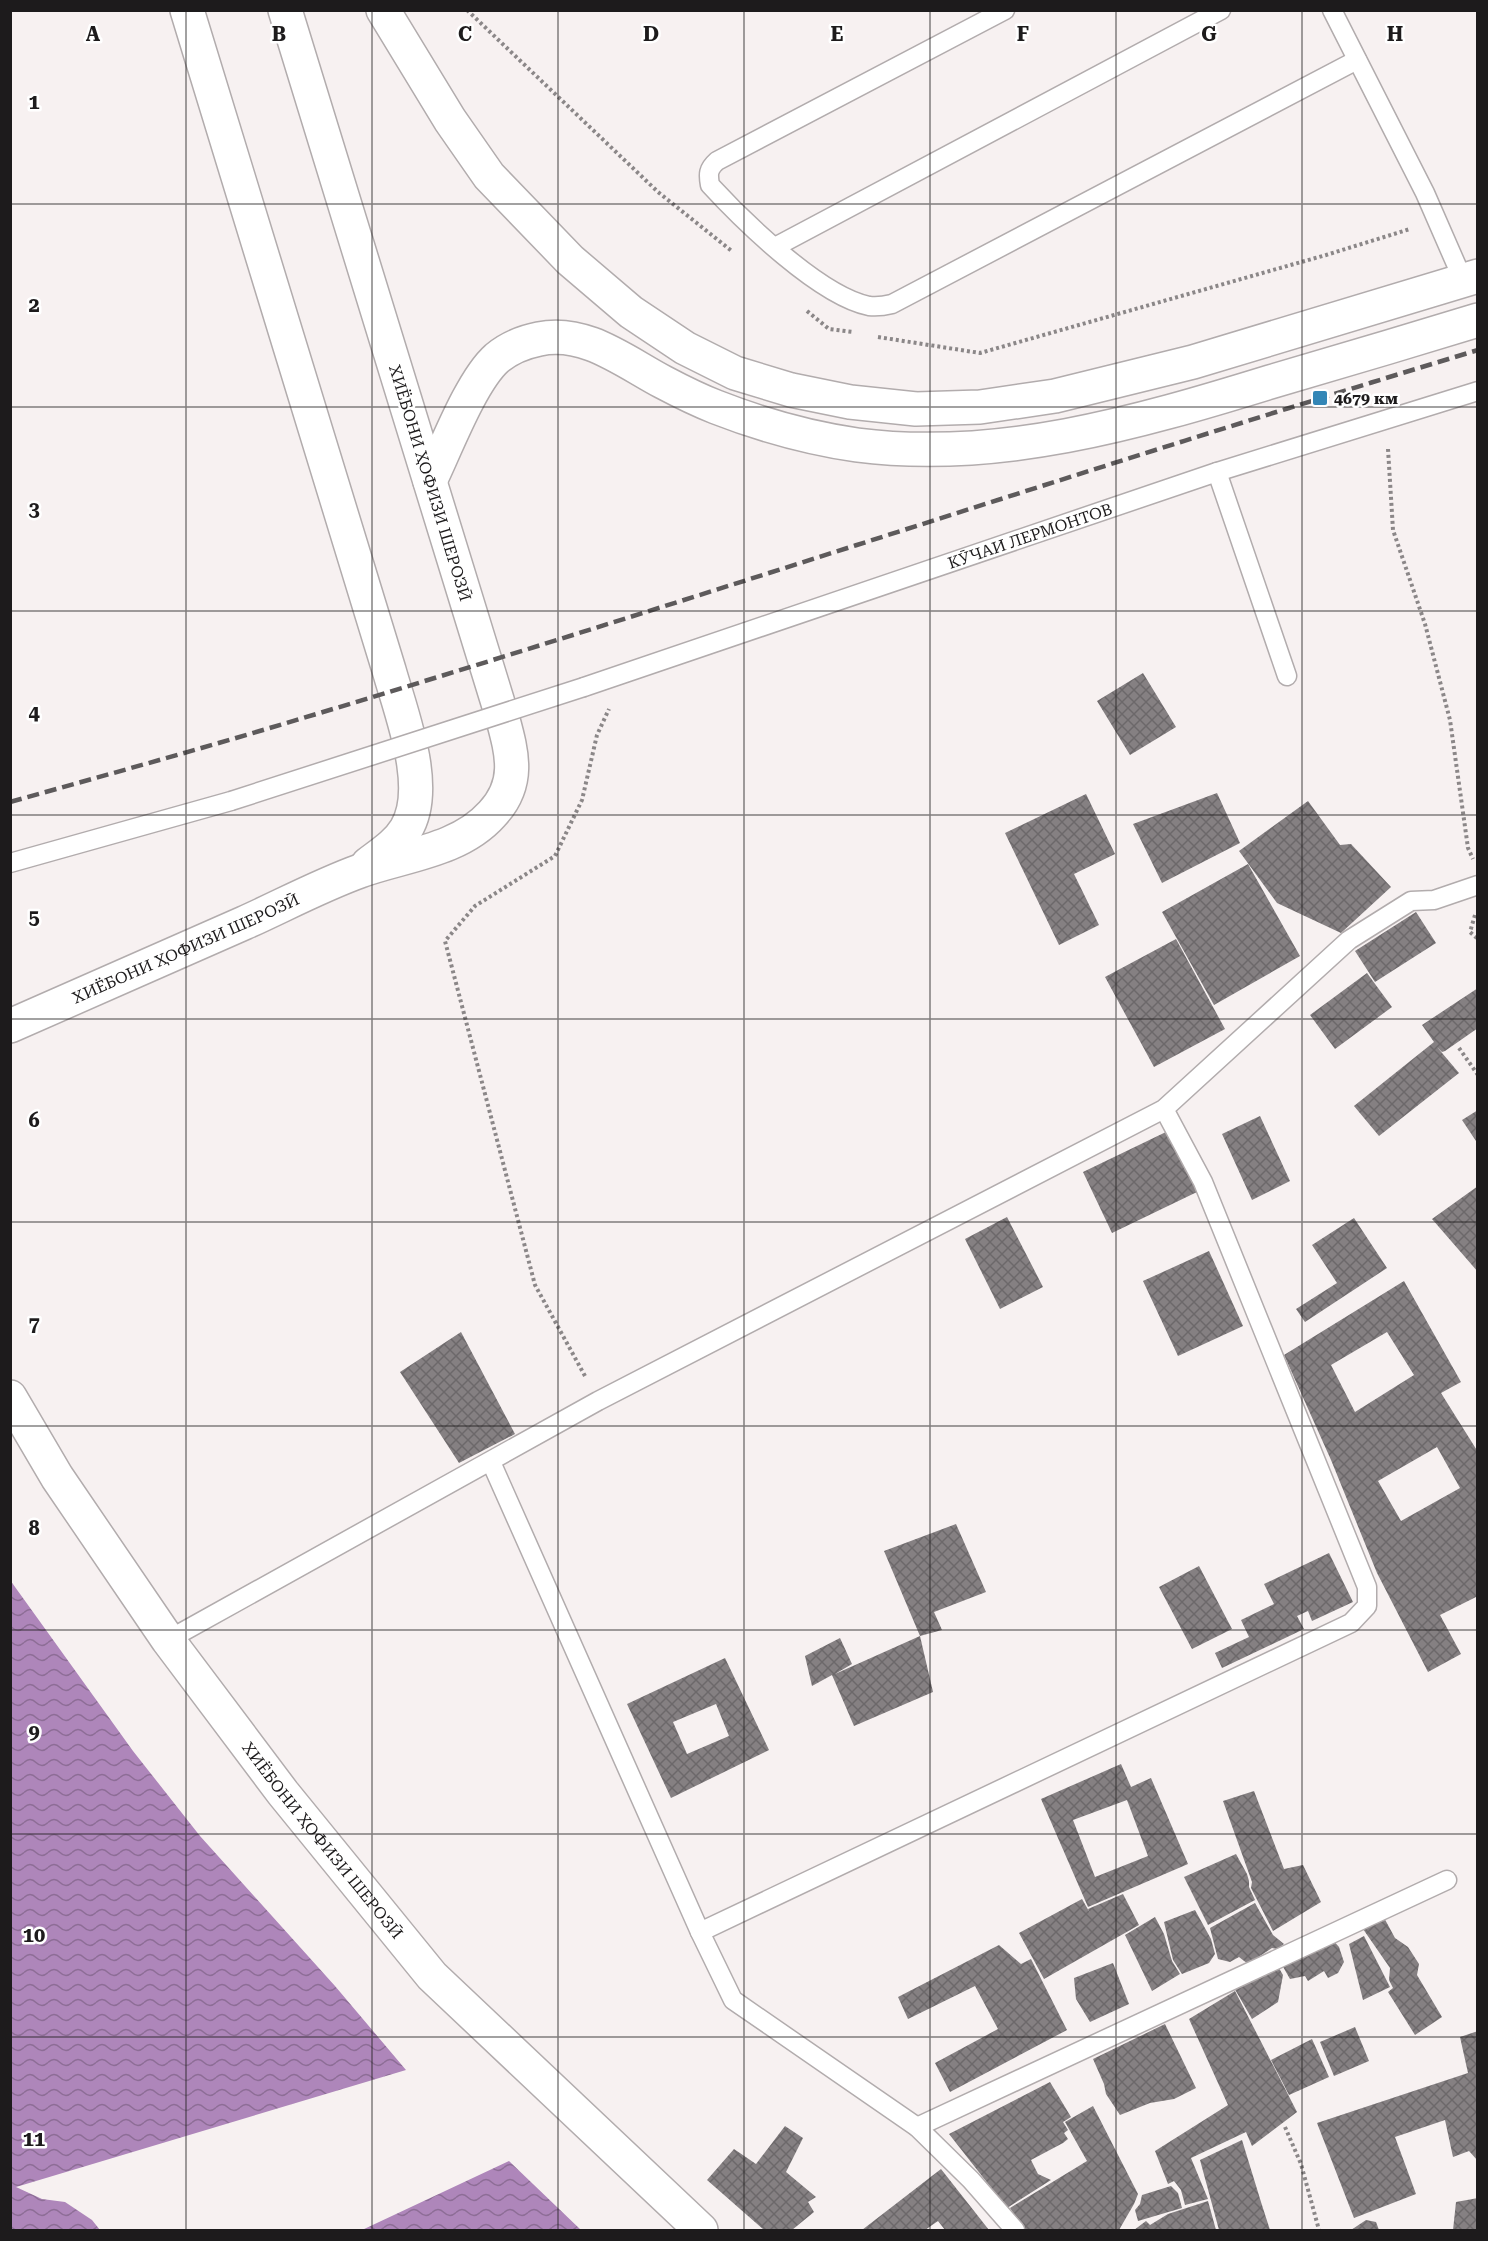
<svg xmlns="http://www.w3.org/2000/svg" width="1488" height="2241" viewBox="0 0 1488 2241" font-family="'Roboto Serif',serif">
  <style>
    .water { fill: url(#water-waves) }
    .building { fill: url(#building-cross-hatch); fill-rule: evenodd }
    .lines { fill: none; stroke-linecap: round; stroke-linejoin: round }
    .lane-casing { stroke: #b2acad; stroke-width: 21 }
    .street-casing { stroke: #b2acad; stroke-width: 36 }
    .secondary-casing { stroke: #b2acad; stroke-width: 36 }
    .path { stroke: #8b8788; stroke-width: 4; stroke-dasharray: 3 3; stroke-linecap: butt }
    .lane { stroke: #fff; stroke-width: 18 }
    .street { stroke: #fff; stroke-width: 33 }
    .secondary { stroke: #fff; stroke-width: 33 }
    .rail { stroke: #5d5a5b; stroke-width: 4.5; stroke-dasharray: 12 6; stroke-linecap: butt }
    .lane-bridge-casing { stroke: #b2acad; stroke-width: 21; stroke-linecap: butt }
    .lane-bridge { stroke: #fff; stroke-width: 18 }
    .grid { fill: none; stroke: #1d1b1c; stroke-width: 1.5; stroke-opacity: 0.55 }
    .poi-dot { fill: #3386b6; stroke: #fff; stroke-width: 2 }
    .labels { text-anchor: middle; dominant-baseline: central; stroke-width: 5; stroke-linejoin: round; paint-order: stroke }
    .poi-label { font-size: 16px; font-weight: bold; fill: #1d1b1c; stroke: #fff; text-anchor: start }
    .street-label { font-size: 16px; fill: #1d1b1c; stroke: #fff }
    .grid-label { font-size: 20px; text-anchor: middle; font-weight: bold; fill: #1d1b1c; stroke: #fff; stroke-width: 5; stroke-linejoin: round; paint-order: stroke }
  </style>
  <defs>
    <pattern id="water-waves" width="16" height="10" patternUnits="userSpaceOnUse" patternTransform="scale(1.5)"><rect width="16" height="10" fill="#ae86ba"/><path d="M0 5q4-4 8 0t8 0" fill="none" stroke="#8d6d96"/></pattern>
    <pattern id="building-cross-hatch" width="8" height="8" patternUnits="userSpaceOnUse" patternTransform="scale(1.5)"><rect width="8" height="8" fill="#858082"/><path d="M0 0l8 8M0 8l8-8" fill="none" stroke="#6c686a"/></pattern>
  </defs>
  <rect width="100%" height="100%" fill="#f7f1f1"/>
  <path class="water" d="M10 1580 133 1751 200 1836 335 1986 406 2070 16 2187 42 2199 65 2202 92 2220 100 2230H11Z
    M509 2161 581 2230H362Z"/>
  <path class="building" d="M1143 673 1176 727 1130 755 1097 701Z
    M1217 793 1240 843 1162 883 1133 824Z
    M1086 794 1115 854 1074 874 1099 925 1059 945 1005 833Z
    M1308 801 1340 845 1351 844 1391 887 1341 933 1277 903 1239 851Z
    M1248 864 1300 956 1214 1005 1162 912Z
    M1416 912 1436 943 1375 982 1355 951Z
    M1176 939 1225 1029 1154 1067 1105 977Z
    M1367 973 1392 1007 1335 1049 1310 1015Z
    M1478 988V1028L1445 1051 1442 1052 1437 1047 1459 1073 1379 1136 1354 1106 1434 1042 1422 1025Z
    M1478 1110V1144L1462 1120Z
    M1260 1116 1290 1181 1252 1200 1222 1134Z
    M1168 1131 1197 1192 1112 1233 1083 1172Z
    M1478 1186V1272L1432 1219Z
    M1007 1217 1043 1287 1000 1309 965 1239Z
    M1354 1218 1387 1268 1305 1322 1296 1309 1337 1283 1312 1245Z
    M1209 1251 1243 1326 1178 1356 1143 1281Z
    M1404 1281 1461 1382 1441 1393 1478 1452V1596L1440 1615 1461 1654 1428 1672 1377 1573 1331 1460 1284 1355ZM1387 1332 1414 1375 1355 1412 1331 1365ZM1437 1447 1460 1488 1401 1521 1378 1481Z
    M461 1332 515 1434 459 1463 400 1372Z
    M956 1524 986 1592 934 1612 942 1630 920 1636 933 1692 854 1726 832 1675 812 1686 805 1656 840 1638 852 1664 835 1674 920 1636 884 1551Z
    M1329 1553 1353 1602 1312 1621 1308 1611 1297 1616 1304 1629 1222 1668 1215 1653 1249 1637 1241 1620 1274 1604 1264 1584Z
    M1199 1566 1232 1629 1192 1649 1159 1587Z
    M725 1658 769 1750 671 1798 627 1704ZM716 1704 729 1736 687 1754 673 1722Z
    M1121 1764 1131 1787 1151 1778 1188 1864 1088 1907 1041 1799ZM1127 1800 1148 1856 1095 1877 1073 1820Z
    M1254 1791 1284 1869 1303 1865 1321 1902 1273 1931 1251 1888 1252 1882 1223 1801Z
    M1236 1854 1247 1874 1249 1881V1887L1255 1900 1208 1925 1184 1877Z
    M1123 1894 1139 1925 1044 1979 1019 1933 1082 1899 1090 1913 1088 1909Z
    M1255 1903 1273 1935 1284 1944 1277 1949 1272 1948 1248 1964 1239 1957 1230 1962 1218 1959 1210 1928Z
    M1195 1910 1211 1939 1215 1954 1209 1963 1182 1974 1173 1960 1164 1922Z
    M1382 1914 1395 1938 1408 1947 1419 1964 1417 1975 1442 2017 1415 2035 1388 1992 1393 1988 1389 1980 1390 1968 1363 1929Z
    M1155 1917 1164 1934 1172 1961 1180 1974 1152 1991 1125 1935Z
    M1364 1936 1390 1987 1363 2000 1349 1944Z
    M1332 1939 1339 1947 1344 1962 1338 1973 1328 1978 1324 1971 1308 1981 1305 1976 1290 1979 1282 1965Z
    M999 1945 1021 1964 1031 1959 1067 2030 950 2092 935 2063 998 2029 975 1986 908 2019 898 1997Z
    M1113 1963 1129 2004 1090 2022 1076 1999 1074 1978Z
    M1276 1963 1283 1975 1278 2002 1252 2019 1233 1986Z
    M1235 1991 1297 2112 1252 2146 1246 2132 1191 2158 1208 2199 1185 2205 1181 2190 1174 2181 1168 2184 1155 2151 1228 2105 1189 2019Z
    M1165 2024 1196 2088 1174 2099 1150 2103 1120 2115 1106 2094 1104 2084 1093 2059Z
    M1355 2027 1369 2061 1334 2076 1320 2042Z
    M1478 2031V2161L1469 2151 1453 2157 1445 2120 1395 2137 1416 2194 1354 2218 1317 2123 1468 2073 1460 2037Z
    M1312 2039 1329 2077 1289 2095 1271 2060Z
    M1050 2082 1071 2117 1063 2122 1068 2130 1064 2133 1068 2139 1063 2143 1031 2160 1038 2174 1051 2180 1007 2208 949 2134Z
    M1093 2106 1138 2194 1134 2204 1119 2230H1024L1010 2208 1087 2161 1065 2122Z
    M785 2126 803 2138 786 2172 816 2197 808 2202 814 2212 792 2230H764L707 2180 734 2149 756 2164Z
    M1242 2140 1261 2202 1270 2230H1219L1200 2160Z
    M941 2169 989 2230H945L938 2221 925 2230H862Z
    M1171 2186 1178 2193 1182 2208 1138 2221 1135 2210 1140 2204 1142 2195Z
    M1478 2198V2230H1453L1456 2202Z
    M1208 2201 1216 2230H1134L1146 2221 1150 2225 1168 2214Z
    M1366 2220 1376 2222 1379 2230H1351Z"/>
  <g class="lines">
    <defs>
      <g id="lane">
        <path d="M1005 10 717 161C708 169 708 174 710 185 744 222 820 296 869 306 877 307 884 306 892 304L1357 60"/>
        <path d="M1332 10 1425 193 1463 280"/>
        <path d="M775 247 1221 10"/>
        <path d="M1217 472 1287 676"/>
        <path id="s1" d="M584 687 1217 472 1478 391"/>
        <path d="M10 863 231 801"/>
        <path d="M491 1462 700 1932 1351 1623 1367 1606V1587L1203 1182 1164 1109"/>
        <path d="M168 1640 598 1401 1164 1109 1349 940 1411 901 1434 900 1478 885"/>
        <path d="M700 1932 733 2000 917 2127 971 2180 1015 2230"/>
        <path d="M917 2127 1447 1880"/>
      </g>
      <path id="street" d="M383 10 450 120 489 176 570 260 631 312 685 348 735 373 791 390 850 402 916 409 980 407 1055 396 1193 362 1478 276
        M430 481C446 448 471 381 497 358 509 348 524 342 539 339 585 329 625 362 663 382 680 391 698 400 716 407 762 425 809 438 857 445 998 463 1137 423 1270 382 1339 362 1409 341 1478 320"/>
      <g id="secondary">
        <path d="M187 10 389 670C401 713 431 788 406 829 397 844 381 854 368 864"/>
        <path id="s2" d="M10 1026C88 992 166 957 244 923 282 906 321 885 360 871 404 855 459 851 492 814 521 783 512 753 502 716L285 10"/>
        <path id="s3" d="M10 1397 57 1477 168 1640 283 1793 432 1976 701 2230"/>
      </g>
    </defs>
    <use href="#lane" class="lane-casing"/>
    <use href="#street" class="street-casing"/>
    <use href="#secondary" class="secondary-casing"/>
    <path class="path" d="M467 10 658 192 733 252
      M807 311 829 329 853 332
      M878 337 980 353 1326 255 1410 229
      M1388 449 1393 530 1425 624 1450 720 1468 848 1473 859
      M1475 915 1470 932 1478 939
      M1459 1048 1478 1075
      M585 1376 535 1285 445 941 475 906 555 856 582 800 597 735 609 709
      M1285 2127 1301 2164 1319 2230"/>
    <use href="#lane" class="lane"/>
    <use href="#street" class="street"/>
    <use href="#secondary" class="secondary"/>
    <path class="rail" d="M10 802C95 778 179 755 263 730 669 609 1071 473 1478 350"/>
    <defs>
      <path id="lane-bridge" d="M231 801 584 687"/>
    </defs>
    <use href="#lane-bridge" class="lane-bridge-casing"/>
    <use href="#lane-bridge" class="lane-bridge"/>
  </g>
  <path class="grid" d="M186 10V2230M372 10V2230M558 10V2230M744 10V2230M930 10V2230M1116 10V2230M1302 10V2230M10 204H1478M10 407H1478M10 611H1478M10 815H1478M10 1019H1478M10 1222H1478M10 1426H1478M10 1630H1478M10 1834H1478M10 2037H1478"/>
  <rect class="poi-dot" x="1312" y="390" width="16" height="16" rx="3"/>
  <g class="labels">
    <g class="poi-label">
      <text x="1334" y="398">4679 км</text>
    </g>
    <g class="street-label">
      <text transform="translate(430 483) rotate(73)">ХИЁБОНИ ҲОФИЗИ ШЕРОЗӢ</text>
      <text stroke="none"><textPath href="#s1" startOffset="471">КӮЧАИ ЛЕРМОНТОВ</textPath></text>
      <text stroke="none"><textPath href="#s2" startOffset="192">ХИЁБОНИ ҲОФИЗИ ШЕРОЗӢ</textPath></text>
      <text stroke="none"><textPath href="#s3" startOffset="543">ХИЁБОНИ ҲОФИЗИ ШЕРОЗӢ</textPath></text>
    </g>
  </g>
  <g class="grid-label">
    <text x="93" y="41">A</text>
    <text x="279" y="41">B</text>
    <text x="465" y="41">C</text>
    <text x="651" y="41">D</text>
    <text x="837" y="41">E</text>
    <text x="1023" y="41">F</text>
    <text x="1209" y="41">G</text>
    <text x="1395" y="41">H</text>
    <text x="34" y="109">1</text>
    <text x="34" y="312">2</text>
    <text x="34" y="516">3</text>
    <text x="34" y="720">4</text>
    <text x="34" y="924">5</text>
    <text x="34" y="1127">6</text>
    <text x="34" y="1331">7</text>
    <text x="34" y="1535">8</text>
    <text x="34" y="1739">9</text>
    <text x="34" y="1942">10</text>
    <text x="34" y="2146">11</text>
  </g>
  <rect width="1488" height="2241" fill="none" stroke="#1d1b1c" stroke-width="24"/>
</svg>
